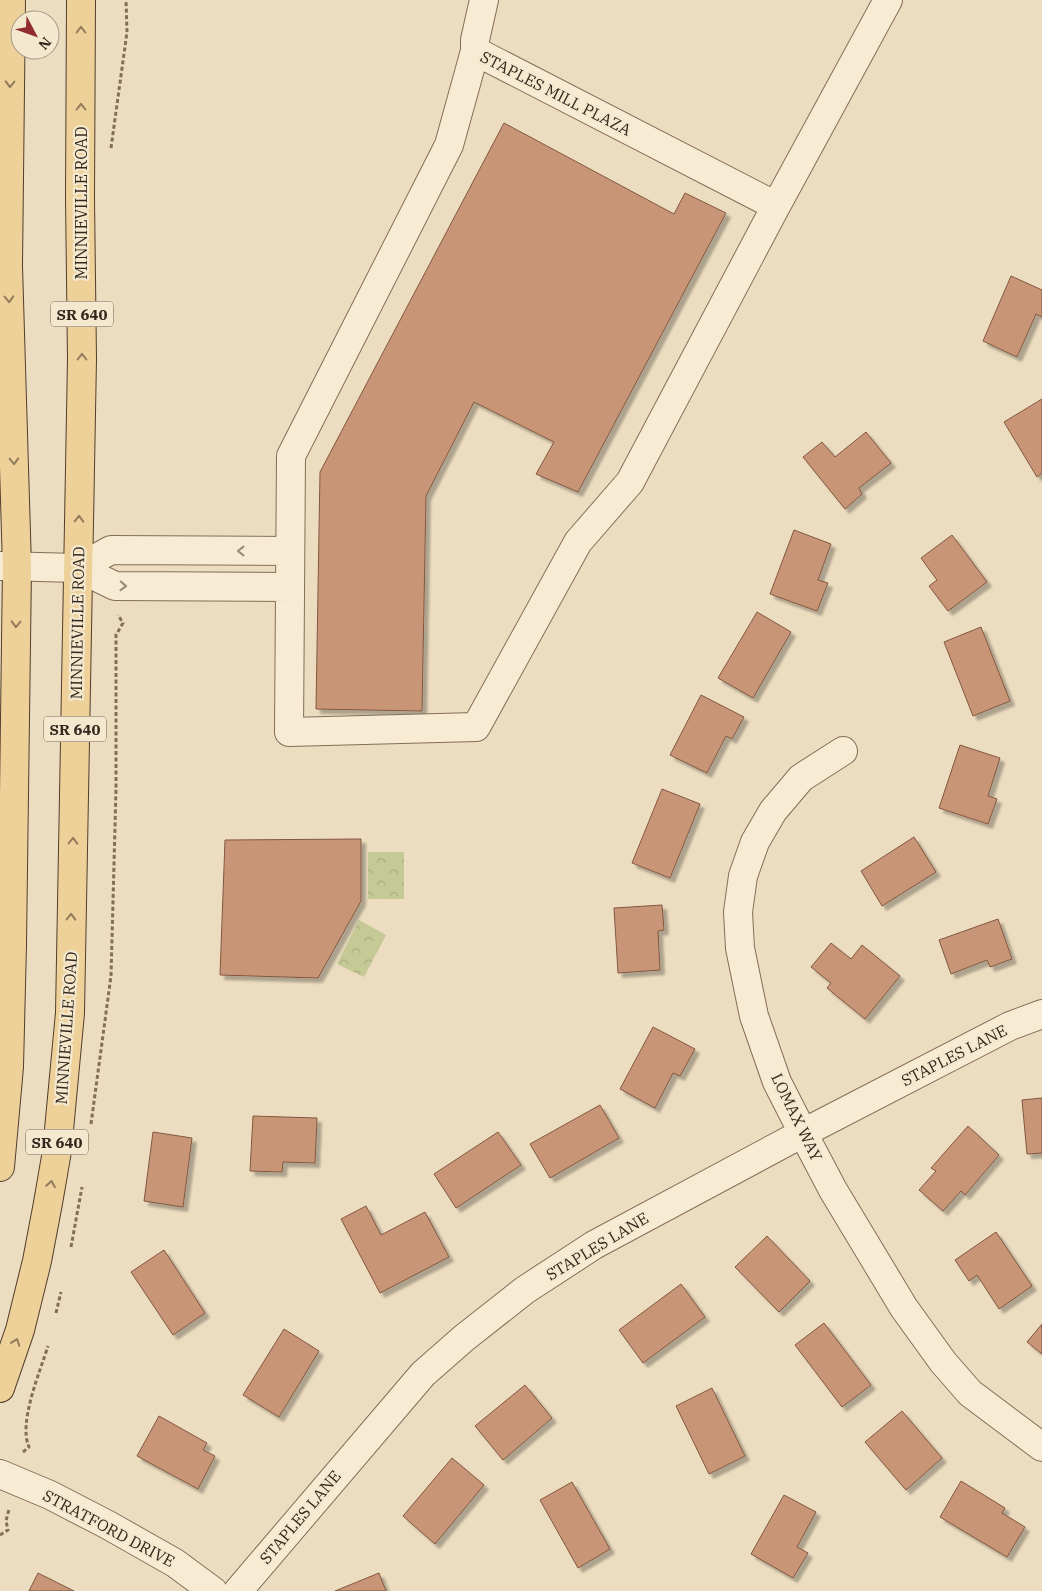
<svg xmlns="http://www.w3.org/2000/svg" width="1042" height="1591" viewBox="0 0 1042 1591" font-family="'IBM Plex Serif',serif">
  <style>
    .park { fill: url(#park-crowns) }
    .building { fill: #c89677; stroke: #825740; filter: url(#shadow) }
    .lines { fill: none; stroke-linecap: round; stroke-linejoin: round }
    .minor-casing { stroke: #846e59; stroke-width: 30 }
    .major-casing { stroke: #523d2d; stroke-width: 30 }
    .path { stroke: #846e59; stroke-width: 3; stroke-dasharray: 4 2.5; stroke-linecap: butt }
    .minor { stroke: #f7ebd3; stroke-width: 28 }
    .major { stroke: #eed099; stroke-width: 28 }
    .oneway { stroke: #917c5b }
    .oneway2 { stroke: #968978 }
    .labels { text-anchor: middle; dominant-baseline: central; stroke-width: 4.5; stroke-linejoin: round; paint-order: stroke }
    .shield { fill: #f4e8cf; stroke: #6e6152; stroke-width: 1 }
    .shield-label { font-size: 15px; font-weight: bold; fill: #34271d }
    .street-label { font-size: 16px; fill: #34271d; stroke: #f4e8cf }
  </style>
  <defs>
    <pattern id="park-crowns" width="20" height="18" patternUnits="userSpaceOnUse" patternTransform="scale(1.25)"><rect width="20" height="18" fill="#c5c995"/><path d="M2 6a3 3 0 1 1 6 0M12 15a3 3 0 1 1 6 0" fill="none" stroke="#aaad80"/></pattern>
    <filter id="shadow"><feDropShadow dx="4.5" dy="4.5" stdDeviation="1" flood-color="#0004"/></filter>
  </defs>
  <rect width="100%" height="100%" fill="#ecddc0"/>
  <path class="park" d="M368 852H404V899H368Z
    M359 920 386 935 364 977 337 964Z"/>
  <path class="building" d="M504 123 674 214 685 193 726 213 578 492 536 474 554 442 474 402 426 496 422 711 316 709 320 472Z
    M1011 276 1042 290V317L1036 314 1017 357 983 341Z
    M1042 399V473L1037 477 1004 422Z
    M866 432 891 463 859 488 862 494 845 509 803 457 822 442 835 457Z
    M794 530 831 544 818 580 828 583 817 611 770 594Z
    M952 535 987 582 948 611 929 586 937 580 921 558Z
    M757 612 791 632 753 698 718 678Z
    M981 627 1010 701 973 716 944 642Z
    M701 695 744 717 732 739 726 736 707 773 670 755Z
    M960 745 1000 758 988 796 997 799 988 824 939 808Z
    M662 789 700 804 670 878 632 863Z
    M914 837 936 872 882 906 861 871Z
    M361 839V901L318 978 220 975 225 840Z
    M662 905 664 930 658 931 660 970 618 973 614 908Z
    M998 919 1012 959 990 967 987 960 951 974 939 940Z
    M831 943 851 959 862 945 900 976 865 1019 827 988 831 983 811 967Z
    M653 1027 695 1049 680 1076 673 1073 655 1108 620 1089Z
    M1042 1098V1153L1027 1154 1022 1100Z
    M600 1105 619 1138 550 1178 530 1144Z
    M253 1116 317 1118 315 1163 283 1162 282 1172 250 1171Z
    M968 1126 999 1155 965 1195 961 1191 943 1211 919 1190 936 1171 931 1168Z
    M153 1132 192 1138 183 1207 144 1201Z
    M498 1132 521 1165 456 1208 434 1174Z
    M366 1206 381 1235 425 1212 449 1257 380 1293 341 1219Z
    M996 1232 1032 1286 999 1309 977 1275 969 1281 955 1260Z
    M767 1236 810 1281 779 1312 735 1267Z
    M164 1250 205 1313 173 1335 131 1272Z
    M681 1284 705 1317 643 1363 619 1330Z
    M824 1323 871 1385 842 1407 795 1345Z
    M1042 1324V1354L1027 1342Z
    M284 1329 319 1351 279 1417 243 1395Z
    M525 1385 552 1418 503 1460 475 1426Z
    M712 1388 745 1456 709 1474 676 1406Z
    M902 1411 942 1458 906 1490 865 1442Z
    M159 1416 207 1443 203 1450 215 1456 198 1489 137 1456Z
    M452 1458 484 1485 435 1544 403 1516Z
    M961 1481 1005 1508 1002 1513 1025 1527 1007 1557 940 1517Z
    M572 1482 610 1549 578 1568 540 1500Z
    M784 1495 816 1512 797 1547 808 1553 793 1578 751 1554Z
    M38 1573 74 1591H29Z
    M379 1573 386 1591H335Z"/>
  <g class="lines">
    <defs>
      <path id="minor" d="M484 0 475 40V51L449 145 291 456 289 732 476 727 578 542 630 482 776 206
        M475 51 776 206 888 0
        M0 566 78 568 115 586 290 587
        M78 568 111 550 290 551
        M843 751 801 778 773 811 755 842 743 876 738 912 740 948 754 1016 777 1082 803 1133 833 1190 904 1308 943 1362 970 1393 1042 1447
        M0 1474 50 1495 108 1525 175 1563 213 1591
        M238 1591 423 1374 464 1338 525 1290 594 1245 803 1133 1010 1026 1042 1014"/>
      <path id="major" d="M0 1167 9 1067 12 945 17 567 8 266 11 0
        M0 1388 20 1330 37 1261 48 1203 57 1151 70 1013 82 359 80 198 81 0"/>
    </defs>
    <use href="#minor" class="minor-casing"/>
    <use href="#major" class="major-casing"/>
    <path class="path" d="M111 148 127 32 126 0
      M91 1124 111 976 116 789V635L123 623 118 615
      M71 1247 82 1187
      M56 1313 61 1292
      M23 1452 29 1447C18 1423 40 1372 48 1346
      M0 1535 8 1530 6 1521 9 1509"/>
    <use href="#minor" class="minor"/>
    <use href="#major" class="major"/>
  </g>
  <defs><path id="oneway-chevron" d="M-2-3.5L2.5 0L-2 3.5" fill="none" stroke-width="1.6" stroke-linecap="round" stroke-linejoin="round" transform="scale(1.25)"/></defs>
  <g class="oneway">
    <use href="#oneway-chevron" transform="translate(81 30) rotate(-90)"/>
    <use href="#oneway-chevron" transform="translate(10 84) rotate(91)"/>
    <use href="#oneway-chevron" transform="translate(81 107) rotate(-90)"/>
    <use href="#oneway-chevron" transform="translate(9 299) rotate(88)"/>
    <use href="#oneway-chevron" transform="translate(82 357) rotate(-90)"/>
    <use href="#oneway-chevron" transform="translate(14 461) rotate(88)"/>
    <use href="#oneway-chevron" transform="translate(79 519) rotate(-89)"/>
    <use href="#oneway-chevron" transform="translate(16 624) rotate(91)"/>
    <use href="#oneway-chevron" transform="translate(73 841) rotate(-89)"/>
    <use href="#oneway-chevron" transform="translate(71 917) rotate(-89)"/>
    <use href="#oneway-chevron" transform="translate(51 1184) rotate(-81)"/>
    <use href="#oneway-chevron" transform="translate(16 1342) rotate(-71)"/>
  </g>
  <g class="oneway2">
    <use href="#oneway-chevron" transform="translate(241 551) rotate(-180)"/>
    <use href="#oneway-chevron" transform="translate(123 586) rotate(2)"/>
  </g>
  <g class="labels">
    <g class="shield">
      <rect x="51" y="301.5" width="62" height="25" rx="4"/>
      <rect x="44" y="716.5" width="62" height="25" rx="4"/>
      <rect x="26" y="1129.5" width="62" height="25" rx="4"/>
    </g>
    <g class="shield-label">
      <text x="82" y="314">SR 640</text>
      <text x="75" y="729">SR 640</text>
      <text x="57" y="1142">SR 640</text>
    </g>
    <g class="street-label">
      <text transform="translate(556 93) rotate(27)">STAPLES MILL PLAZA</text>
      <text transform="translate(81 203) rotate(-90)">MINNIEVILLE ROAD</text>
      <text transform="translate(77 623) rotate(-89)">MINNIEVILLE ROAD</text>
      <text transform="translate(66 1028) rotate(-86)">MINNIEVILLE ROAD</text>
      <text transform="translate(954 1055) rotate(-27)">STAPLES LANE</text>
      <text transform="translate(797 1117) rotate(64)">LOMAX WAY</text>
      <text transform="translate(597 1246) rotate(-31)">STAPLES LANE</text>
      <text transform="translate(300 1517) rotate(-50)">STAPLES LANE</text>
      <text transform="translate(109 1528) rotate(28)">STRATFORD DRIVE</text>
    </g>
  </g>
  <g transform="translate(35 35) rotate(131)"><circle r="24" fill="#f4e8cf" stroke="#a79b88"/>
  <path d="M0-4L9 19L0 12L-9 19Z" fill="#902c30"/>
  <text y="-8" font-size="14" font-weight="bold" text-anchor="middle" fill="#34271d">N</text>
  </g>
</svg>
